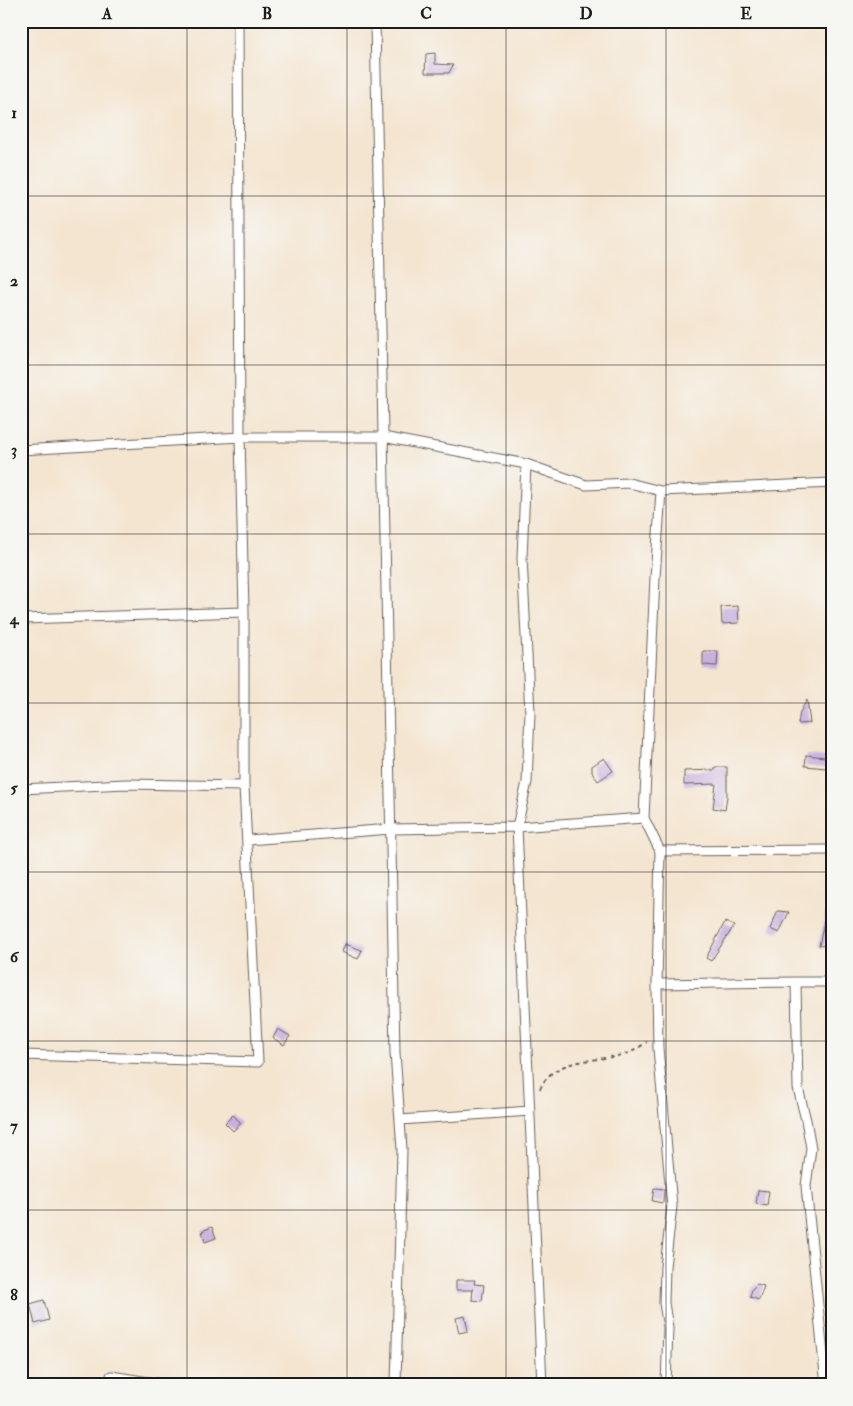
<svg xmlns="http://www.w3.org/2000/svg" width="853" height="1406" viewBox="0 0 853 1406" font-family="'IM FELL Double Pica',serif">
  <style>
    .building { fill: #c8b0df }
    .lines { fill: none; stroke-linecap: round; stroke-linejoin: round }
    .street-casing { stroke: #68625b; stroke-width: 11 }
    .path { stroke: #68625b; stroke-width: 2; stroke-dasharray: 4 4; stroke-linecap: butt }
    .street { stroke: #fff; stroke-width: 9 }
    .grid { fill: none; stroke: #1c1c1c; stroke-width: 1; stroke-opacity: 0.55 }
    .neatline { fill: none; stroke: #1c1c1c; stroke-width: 2 }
    .grid-label { font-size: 16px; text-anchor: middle; font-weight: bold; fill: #1c1c1c }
  </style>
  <rect width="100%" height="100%" fill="#f6f6f2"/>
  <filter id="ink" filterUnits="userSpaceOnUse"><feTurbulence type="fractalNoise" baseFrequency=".02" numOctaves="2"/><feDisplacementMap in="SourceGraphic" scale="10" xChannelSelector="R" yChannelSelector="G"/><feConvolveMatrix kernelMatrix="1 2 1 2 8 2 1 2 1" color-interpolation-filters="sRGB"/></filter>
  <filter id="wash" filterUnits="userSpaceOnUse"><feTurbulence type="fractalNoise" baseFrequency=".0096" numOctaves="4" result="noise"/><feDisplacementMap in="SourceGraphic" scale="20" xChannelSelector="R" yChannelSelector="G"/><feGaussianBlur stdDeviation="1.12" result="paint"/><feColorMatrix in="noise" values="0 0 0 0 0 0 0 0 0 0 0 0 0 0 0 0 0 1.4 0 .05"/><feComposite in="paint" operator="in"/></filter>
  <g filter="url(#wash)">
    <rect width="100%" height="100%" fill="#f4e5d0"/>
    <g id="blocks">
      <path class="building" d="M435 53V64L453 65 449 73H425L426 54Z
        M738 606 739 623 722 624 721 607Z
        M703 651H718L717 666 703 665Z
        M807 700 810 723 798 724 800 712Z
        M832 753V766L826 768 805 766 806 755 825 757Z
        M604 758 613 771 598 781 592 772V766Z
        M715 767H727V796L725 810 713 808 716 784 684 785V771L715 770Z
        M778 911 789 912 779 933 770 929Z
        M826 912H829L831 945 819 946Z
        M725 922 734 926 711 961 706 958Z
        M345 944 362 950 358 959 342 952Z
        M278 1029 290 1036 284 1045 273 1038Z
        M233 1115 241 1123 233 1131 225 1123Z
        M654 1188 664 1189 663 1203 652 1201Z
        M758 1190 769 1191 767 1206 756 1204Z
        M212 1227 216 1238 205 1242 202 1231Z
        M456 1280H475L474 1284 484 1285 482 1301 472 1300 473 1288V1290H456Z
        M757 1284 764 1286 759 1300 750 1297 752 1289Z
        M44 1300 49 1320 35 1324 30 1304Z
        M465 1316 468 1331 459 1333 456 1318Z"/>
    </g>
  </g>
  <g filter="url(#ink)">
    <use href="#blocks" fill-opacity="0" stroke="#68625b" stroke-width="1"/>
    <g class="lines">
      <defs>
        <path id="street" d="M375 21 395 1053 402 1149 396 1385
          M21 450 240 437 238 21
          M526 464 522 558 530 713 527 782 517 827 542 1385
          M661 491 655 578 644 818 660 851 657 984 658 1048 672 1206 665 1267 664 1303 668 1328 666 1385
          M21 619 244 612
          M21 789 126 784 244 786
          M248 840 391 829 517 827 644 818
          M660 851 832 850
          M796 982H832
          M657 984 796 982 798 1088 806 1120 811 1148 806 1186 826 1385
          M21 1055 258 1062 244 786V612L240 437H383L526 464 586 485 629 483 661 491 832 483
          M400 1120 530 1111
          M111 1376 168 1385"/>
      </defs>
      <use href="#street" class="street-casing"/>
      <path class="path" d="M540 1089C555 1054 600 1064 631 1052 636 1050 642 1045 647 1042"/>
      <use href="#street" class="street"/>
    </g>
  </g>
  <path class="grid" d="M187 21V1385M347 21V1385M506 21V1385M666 21V1385M21 196H832M21 365H832M21 534H832M21 703H832M21 872H832M21 1041H832M21 1210H832"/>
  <rect width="853" height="1406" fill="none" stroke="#f6f6f2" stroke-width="55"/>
  <rect x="28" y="28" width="798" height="1350" class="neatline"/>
  <g class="grid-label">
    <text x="107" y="19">A</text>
    <text x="267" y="19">B</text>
    <text x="426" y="19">C</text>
    <text x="586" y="19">D</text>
    <text x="746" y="19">E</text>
    <text x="14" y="118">1</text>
    <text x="14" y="286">2</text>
    <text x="14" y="455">3</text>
    <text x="14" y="624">4</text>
    <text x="14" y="793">5</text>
    <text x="14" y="962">6</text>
    <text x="14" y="1131">7</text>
    <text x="14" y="1300">8</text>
  </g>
</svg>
